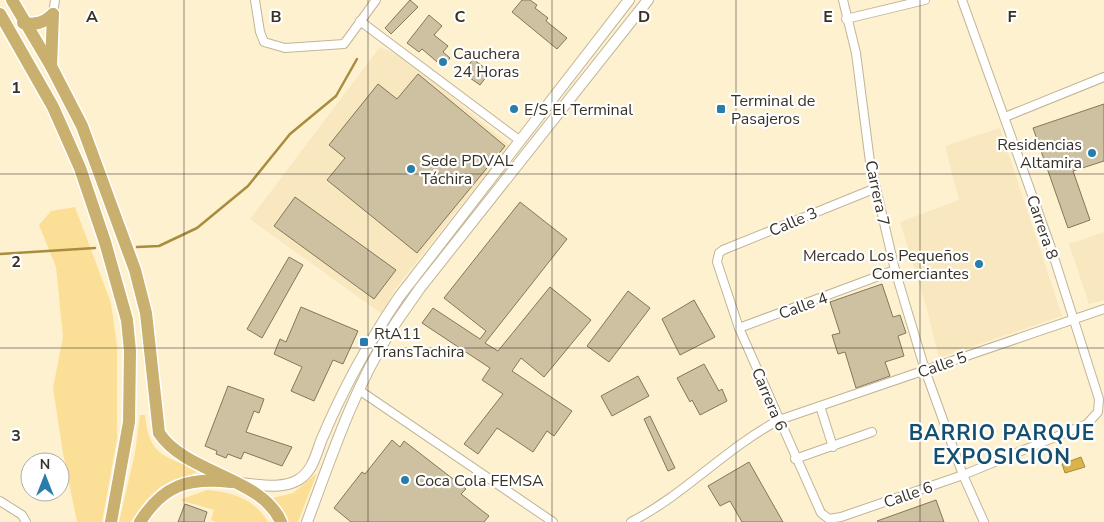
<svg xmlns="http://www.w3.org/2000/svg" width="1104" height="522" font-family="'Nunito Sans',sans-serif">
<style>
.built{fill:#f8e7bf}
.green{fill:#fcdf96}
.water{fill:#dab34a;stroke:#a98c3f}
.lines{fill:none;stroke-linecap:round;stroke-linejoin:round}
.stream{stroke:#a98c3f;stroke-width:2.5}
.building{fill:#cec1a1;stroke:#837759}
.minor-casing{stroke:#c2b596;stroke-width:10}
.tertiary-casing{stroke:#c2b596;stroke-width:12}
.trunk-casing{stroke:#fff;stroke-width:15}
.minor{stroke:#fff;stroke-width:8}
.tertiary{stroke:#fff;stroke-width:10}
.trunk{stroke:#cab06f;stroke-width:12}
.grid{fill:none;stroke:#383226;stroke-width:1;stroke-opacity:0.55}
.poi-dot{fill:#287dac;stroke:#fff;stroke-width:2}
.labels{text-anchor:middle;stroke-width:4.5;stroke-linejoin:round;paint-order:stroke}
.poi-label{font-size:16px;fill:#383226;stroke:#fff;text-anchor:start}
.street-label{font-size:16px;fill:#383226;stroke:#fff}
.district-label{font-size:21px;font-weight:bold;letter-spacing:1px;fill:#144f6f;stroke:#fff}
.grid-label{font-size:16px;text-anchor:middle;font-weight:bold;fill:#383226;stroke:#fff;stroke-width:4.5;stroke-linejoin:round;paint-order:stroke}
</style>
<rect width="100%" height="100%" fill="#fef1d0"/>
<!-- built -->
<g class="built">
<polygon points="380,47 407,59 509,145 395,289 382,314 250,219"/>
<polygon points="1000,128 1062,316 939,358 926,306 900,222 959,200 945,146"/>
<polygon points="1104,232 1104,300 1089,304 1069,244"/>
</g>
<!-- green -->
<g class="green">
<polygon points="75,207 111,303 117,346 117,439 102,522 77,522 63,453 53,388 63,337 56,267 39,225 51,211"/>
<path d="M140,415H145C149,457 165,456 200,471L160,487L130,522H119L135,453Z"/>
<polygon points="317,473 298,522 287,522 273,498 293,493"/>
<path d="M207,490C233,492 254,499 268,522H217L211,520L214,510L180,500Z"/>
</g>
<!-- water -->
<polygon class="water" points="1081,457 1085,467 1065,473 1062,464"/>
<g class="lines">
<!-- stream -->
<g class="stream">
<polyline points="137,247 159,246 197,228 248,186 290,134 336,96 357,59"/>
<polyline points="0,254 95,248"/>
</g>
</g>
<!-- building -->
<g class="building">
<polygon points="410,0 418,7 391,34 385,28"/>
<polygon points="522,0 530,0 537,5 535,8 548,18 546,21 567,38 557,49 512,12"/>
<polygon points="429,15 442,26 434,35 448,46 443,52 450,58 443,67 422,49 419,52 407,43"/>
<polygon points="473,59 490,72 480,85 463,73"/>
<polygon points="418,74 505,146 417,253 327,180 345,158 329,145 378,84 397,99"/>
<polygon points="1104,104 1104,161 1073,171 1090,220 1068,228 1033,128"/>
<polygon points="295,197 396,270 374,299 274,226"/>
<polygon points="520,202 567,239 485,343 498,351 550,287 591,320 544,377 521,358 512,371 572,411 554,436 547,431 533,452 497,428 478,454 464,444 503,394 482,380 490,368 422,323 433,308 480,339 486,331 444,298"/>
<polygon points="289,257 303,265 262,338 247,329"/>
<polygon points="882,284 893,317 900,315 906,333 898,336 904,356 885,362 890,376 856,388 845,352 838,354 832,335 840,333 830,302"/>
<polygon points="628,291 650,308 609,362 587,346"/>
<polygon points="694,300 715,337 680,355 662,319"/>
<polygon points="301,307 358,331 343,364 333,360 314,401 291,391 302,367 274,354 280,339 286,342"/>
<polygon points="704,364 719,391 722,389 727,401 700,415 692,400 690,402 677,378"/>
<polygon points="638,376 649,396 612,416 601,396"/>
<polygon points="228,386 264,399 259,413 254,411 246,432 292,447 282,466 244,452 241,459 228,454 226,458 216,454 217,451 205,446"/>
<polygon points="650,416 675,468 668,471 644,419"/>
<polygon points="392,440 400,447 404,441 466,489 461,494 489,516 484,522 351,522 334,508 362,472 365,474"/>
<polygon points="749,462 783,522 742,522 730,501 720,506 708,486"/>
<polygon points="936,500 944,522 878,522 877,521"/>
<polygon points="185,504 207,512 204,522 178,522"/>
</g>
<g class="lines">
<!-- minor casing -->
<g class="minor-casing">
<g id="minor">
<polyline points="255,0 260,32 264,42 285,48 344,44 376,0"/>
<polyline points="843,0 856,53 870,162 895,270 925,370 963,475 984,522"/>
<polyline points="53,14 55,0"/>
<polyline points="846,19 925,0"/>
<polyline points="360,21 519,140"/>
<polyline points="1005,117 1104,77"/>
<polyline points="876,188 723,250 719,253 717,262 739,328 821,513 829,519 841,517 963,475 1087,424 1098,412 1099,399 1050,245 962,0"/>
<polyline points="739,328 895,270"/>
<polyline points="359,390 553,522"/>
<polyline points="820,406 833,447"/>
<polyline points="795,459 872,432"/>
<polyline points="0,501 22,515 26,522"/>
<path d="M631,522C684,495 726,448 779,420L1104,309"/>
</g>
</g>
<!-- tertiary casing -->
<g class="tertiary-casing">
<g id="tertiary">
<path d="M238,483C257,484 281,490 298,480C312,472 316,455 321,441C342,391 368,343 399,297L629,0"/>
<path d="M307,522C331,458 353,390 390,332C399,317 410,303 420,288L648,0"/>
</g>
</g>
<!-- trunk casing -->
<g class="trunk-casing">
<g id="trunk">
<path d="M12,0L51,66L82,126L135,270L146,313L159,433C186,474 262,477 281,522"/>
<polyline points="0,14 53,107 80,168 105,242 127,320 130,351 129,422 111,522"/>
<path d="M23,23C36,25 44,23 53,14"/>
<polyline points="51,66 53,14"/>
<path d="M140,522C163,485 189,477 231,482"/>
</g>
</g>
<!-- minor -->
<use href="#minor" class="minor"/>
<!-- tertiary -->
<use href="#tertiary" class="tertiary"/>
<!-- trunk -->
<use href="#trunk" class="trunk"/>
</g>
<!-- grid -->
<path class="grid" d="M184,0V522M368,0V522M552,0V522M736,0V522M920,0V522M0,174H1104M0,348H1104"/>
<!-- markers -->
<g class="poi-dot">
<circle cx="443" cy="62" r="5"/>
<circle cx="514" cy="109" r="5"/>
<rect x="716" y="104" width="10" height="10" rx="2.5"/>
<circle cx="1092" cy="153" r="5"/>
<circle cx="411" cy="169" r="5"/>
<circle cx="979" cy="264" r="5"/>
<rect x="359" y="337" width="10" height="10" rx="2.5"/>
<circle cx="405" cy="480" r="5"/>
</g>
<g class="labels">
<!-- poi labels -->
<g class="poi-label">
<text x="453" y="59">Cauchera<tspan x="453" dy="18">24 Horas</tspan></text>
<text x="731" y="106">Terminal de<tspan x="731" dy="18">Pasajeros</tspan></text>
<text x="524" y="115">E/S El Terminal</text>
<text x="1082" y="150" text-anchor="end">Residencias<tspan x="1082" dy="18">Altamira</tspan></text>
<text x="421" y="166">Sede PDVAL<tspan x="421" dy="18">Táchira</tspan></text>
<text x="969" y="261" text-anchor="end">Mercado Los Pequeños<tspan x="969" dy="18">Comerciantes</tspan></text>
<text x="374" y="339">RtA11<tspan x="374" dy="18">TransTachira</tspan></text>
<text x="415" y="486">Coca Cola FEMSA</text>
</g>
<!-- street labels -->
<g class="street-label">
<text transform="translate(878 193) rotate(78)" y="6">Carrera 7</text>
<text transform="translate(793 221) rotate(-23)" y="6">Calle 3</text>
<text transform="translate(1043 227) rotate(71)" y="6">Carrera 8</text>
<text transform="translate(803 305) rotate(-20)" y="6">Calle 4</text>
<text transform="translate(942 364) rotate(-19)" y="6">Calle 5</text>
<text transform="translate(770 399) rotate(67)" y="6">Carrera 6</text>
<text transform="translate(908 494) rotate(-19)" y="6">Calle 6</text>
</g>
<!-- district labels -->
<g class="district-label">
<text x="1002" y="440">BARRIO PARQUE<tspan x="1002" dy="24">EXPOSICION</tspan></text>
</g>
</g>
<g class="grid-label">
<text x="92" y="22">A</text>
<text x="276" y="22">B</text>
<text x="460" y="22">C</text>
<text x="644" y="22">D</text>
<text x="828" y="22">E</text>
<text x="1012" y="22">F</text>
<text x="16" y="93">1</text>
<text x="16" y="267">2</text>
<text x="16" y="441">3</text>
</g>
<!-- north arrow -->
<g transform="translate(45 477)"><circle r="24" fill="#ffffff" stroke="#afada8"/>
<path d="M0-4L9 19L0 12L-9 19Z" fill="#287dac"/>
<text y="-8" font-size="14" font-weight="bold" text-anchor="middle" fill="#383226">N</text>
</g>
</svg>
